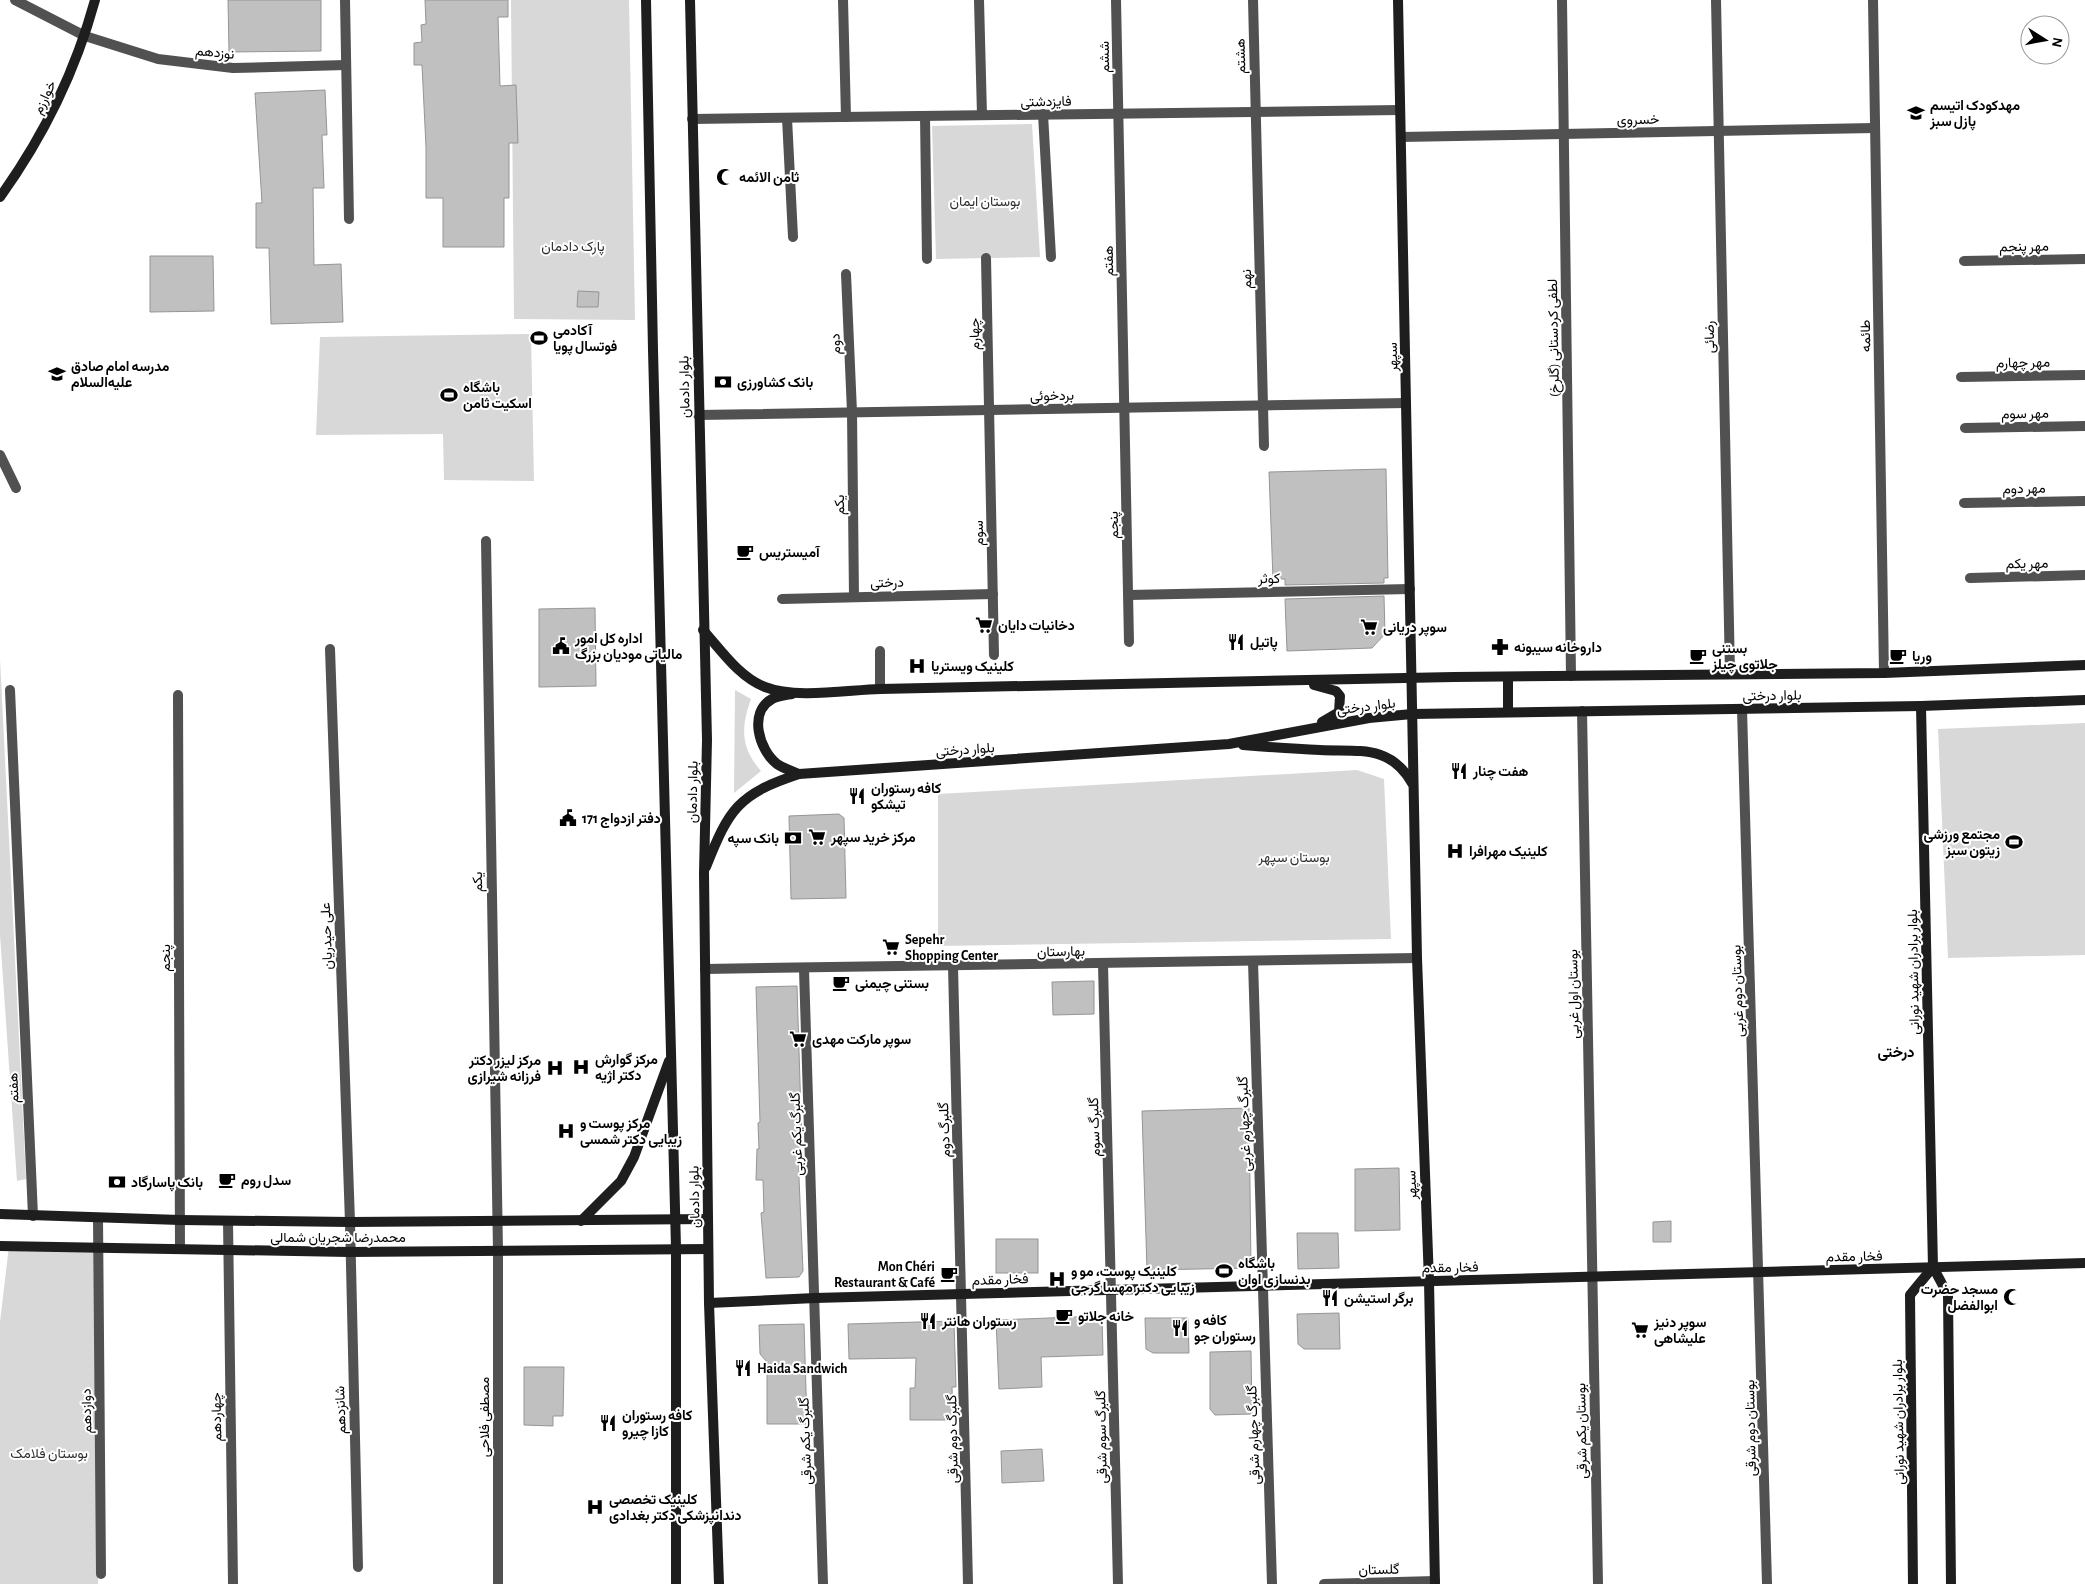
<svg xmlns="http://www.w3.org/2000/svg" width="2085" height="1584" font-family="'Alegreya Sans',Vazirmatn,sans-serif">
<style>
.green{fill:#d8d8d8}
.building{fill:#c0c0c0;stroke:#959595}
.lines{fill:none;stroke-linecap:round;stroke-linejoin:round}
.street{stroke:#515151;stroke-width:10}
.secondary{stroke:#1e1e1e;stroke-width:10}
.labels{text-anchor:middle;stroke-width:4;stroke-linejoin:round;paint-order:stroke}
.street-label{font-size:14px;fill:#000;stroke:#fff}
.poi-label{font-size:14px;font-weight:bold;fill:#000;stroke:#fff;text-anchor:start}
.park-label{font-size:14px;fill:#2f2f2f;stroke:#fff}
.neighbourhood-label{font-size:15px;font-weight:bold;fill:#000;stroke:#fff}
</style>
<rect width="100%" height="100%" fill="#fff"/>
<!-- green -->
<g class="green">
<polygon points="511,0 629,0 635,320 514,319"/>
<polygon points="1032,124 1040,257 936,259 932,126"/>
<polygon points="531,334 534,481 444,480 443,434 316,435 320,337"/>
<polygon points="0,659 26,1179 17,1181 0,935"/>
<path d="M735,690L751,699C741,727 740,747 761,771L734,793Z"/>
<polygon points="2085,723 2085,955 1948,958 1938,729"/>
<polygon points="1357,770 1384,779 1391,939 938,946 938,794"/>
<polygon points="9,1246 98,1248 98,1584 0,1584 0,1322"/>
</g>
<!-- building -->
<g class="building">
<polygon points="228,0 321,0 321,51 229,52"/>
<polygon points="425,0 508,0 508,17 498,17 500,86 516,85 518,143 509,143 509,198 504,198 504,247 443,247 443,198 426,198 426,147 422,65 414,65 414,43 422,42 421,25 426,24"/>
<polygon points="325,90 327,135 322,135 324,188 313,188 314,265 341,264 343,322 271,324 269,248 256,248 256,203 262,203 255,93"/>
<polygon points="150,256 213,256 214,311 150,312"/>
<polygon points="578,291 599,292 598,307 577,307"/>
<polygon points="1386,469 1388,578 1384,578 1384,583 1285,585 1285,579 1273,579 1269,472"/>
<polygon points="1384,596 1385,634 1372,648 1287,651 1285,599"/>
<polygon points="595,608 596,686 539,687 539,609"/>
<polygon points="839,814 844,818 846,898 791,899 789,816"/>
<polygon points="1094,981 1094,1014 1053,1015 1052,982"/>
<polygon points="797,986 802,1147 799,1147 799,1178 803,1271 799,1277 766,1278 761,1213 764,1212 763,1180 756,1180 757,1149 759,1149 758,1123 760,1122 756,987"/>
<polygon points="1249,1108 1251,1268 1147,1270 1142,1111"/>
<polygon points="1399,1168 1400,1230 1355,1231 1355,1169"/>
<polygon points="1671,1221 1671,1242 1653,1242 1653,1222"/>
<polygon points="1297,1233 1338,1233 1339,1268 1298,1269"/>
<rect x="996" y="1239" width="42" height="34"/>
<polygon points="1339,1313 1340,1349 1304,1349 1298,1344 1297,1314"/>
<polygon points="1102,1316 1103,1355 1041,1357 1042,1387 999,1389 996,1320"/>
<polygon points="1145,1318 1188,1318 1189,1353 1153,1353 1146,1349"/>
<polygon points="954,1321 956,1387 952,1387 953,1420 910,1420 910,1388 915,1388 916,1358 849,1359 848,1324"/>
<polygon points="804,1324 807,1424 767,1424 767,1362 760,1354 759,1325"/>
<polygon points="1251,1351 1252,1414 1215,1415 1210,1409 1210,1352"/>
<polygon points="524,1367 564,1367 563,1416 553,1416 553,1426 524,1425"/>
<polygon points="1042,1449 1044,1481 1002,1483 1001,1451"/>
</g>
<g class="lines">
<!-- street -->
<g class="street">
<polyline points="15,0 85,36 158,59 233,68 346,65"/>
<polyline points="345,0 349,219"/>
<polyline points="843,0 846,117"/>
<polyline points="979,0 982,115"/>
<polyline points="1116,0 1129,642"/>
<polyline points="1253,0 1264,446"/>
<polyline points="1562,0 1571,676"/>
<polyline points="1716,0 1730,673"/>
<polyline points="1873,0 1884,673"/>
<polyline points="1043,114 1051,257"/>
<polyline points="925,116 927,259"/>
<polyline points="787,118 793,237"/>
<polyline points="692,119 1400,110"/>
<polyline points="1401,137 1875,128"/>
<polyline points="986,258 994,655"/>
<polyline points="1964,261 2085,259"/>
<polyline points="846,274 852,412 854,597"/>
<polyline points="1961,377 2085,375"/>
<polyline points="698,415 1406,403"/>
<polyline points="1965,428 2085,426"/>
<polyline points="0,455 16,488"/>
<polyline points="1964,503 2085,501"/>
<polyline points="486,541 498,1251 498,1584"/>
<polyline points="1970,578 2085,575"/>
<polyline points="1129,595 1410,589"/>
<polyline points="782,599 993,594"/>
<polyline points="330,649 350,1222 358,1567"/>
<polyline points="880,651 880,689"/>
<polyline points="10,690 33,1216"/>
<polyline points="178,695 180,1249"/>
<polyline points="1742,709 1767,1584"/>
<polyline points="1582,711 1598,1584"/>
<polyline points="1253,961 1272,1584"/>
<polyline points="1103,964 1118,1584"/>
<polyline points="953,966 968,1584"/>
<polyline points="705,969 1417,958"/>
<polyline points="804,969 823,1584"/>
<polyline points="98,1218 101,1574"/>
<polyline points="228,1221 233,1583"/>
<polyline points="1324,1584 1435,1581"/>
</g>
<!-- secondary -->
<g class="secondary">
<polyline points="646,0 653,350 676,1248 676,1584"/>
<polyline points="690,0 707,740 704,873 709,1303 719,1584"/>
<polyline points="1398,0 1417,958 1429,1281 1435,1584"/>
<path d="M0,197C44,136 75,73 95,0"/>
<path d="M703,630C721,650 739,677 765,687C795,699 847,690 880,689L1454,677L1884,673L2085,665"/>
<polyline points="1508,678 1508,711"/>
<polyline points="1314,685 1336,691 1340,696 1339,712 1322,722"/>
<path d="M792,694C786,695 778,696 772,699C748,712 759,750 777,764C783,768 792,771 799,774"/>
<polyline points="1921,706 1933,1267 1948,1295 1951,1584"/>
<path d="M1243,745C1268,747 1294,749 1320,750C1358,752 1390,744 1412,783"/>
<path d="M706,867C729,809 738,794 799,774L1229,744L1369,718L1412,714L1921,706L2085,700"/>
<polyline points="0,1214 180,1220 350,1222 708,1219"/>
<polyline points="581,1221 621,1181 634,1157 669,1061"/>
<polyline points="0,1246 349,1252 708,1249"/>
<polyline points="709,1303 815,1298 2085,1263"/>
<polyline points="1913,1584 1910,1295 1933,1267"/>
</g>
</g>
<!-- icons -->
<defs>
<g id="school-bare" transform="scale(1.35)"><path d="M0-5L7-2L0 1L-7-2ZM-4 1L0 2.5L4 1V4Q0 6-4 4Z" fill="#000" stroke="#fff" stroke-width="2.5" paint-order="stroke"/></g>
<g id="mosque-bare" transform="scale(1.35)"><path d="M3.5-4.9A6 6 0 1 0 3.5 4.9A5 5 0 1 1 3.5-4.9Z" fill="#000" stroke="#fff" stroke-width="2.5" paint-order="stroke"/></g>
<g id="stadium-bare" transform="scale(1.35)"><path d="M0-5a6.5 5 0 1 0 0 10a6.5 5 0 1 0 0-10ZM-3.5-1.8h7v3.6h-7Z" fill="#000" stroke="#fff" stroke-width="2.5" paint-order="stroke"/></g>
<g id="bank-bare" transform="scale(1.35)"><path d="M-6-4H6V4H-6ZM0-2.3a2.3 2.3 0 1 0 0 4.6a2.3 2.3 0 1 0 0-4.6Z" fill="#000" stroke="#fff" stroke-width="2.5" paint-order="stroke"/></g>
<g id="cafe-bare" transform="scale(1.35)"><path d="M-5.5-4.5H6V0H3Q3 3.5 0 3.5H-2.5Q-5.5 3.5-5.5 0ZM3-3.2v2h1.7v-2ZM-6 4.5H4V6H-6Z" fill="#000" stroke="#fff" stroke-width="2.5" paint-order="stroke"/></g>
<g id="supermarket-bare" transform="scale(1.35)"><path d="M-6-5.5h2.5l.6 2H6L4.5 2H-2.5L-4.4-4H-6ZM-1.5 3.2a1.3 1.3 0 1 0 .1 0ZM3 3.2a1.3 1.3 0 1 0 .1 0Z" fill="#000" stroke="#fff" stroke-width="2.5" paint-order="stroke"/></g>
<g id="restaurant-bare" transform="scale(1.35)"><path d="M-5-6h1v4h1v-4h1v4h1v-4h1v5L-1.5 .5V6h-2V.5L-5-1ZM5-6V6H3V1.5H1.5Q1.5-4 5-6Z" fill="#000" stroke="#fff" stroke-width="2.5" paint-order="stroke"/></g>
<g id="civic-bare" transform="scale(1.35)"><path d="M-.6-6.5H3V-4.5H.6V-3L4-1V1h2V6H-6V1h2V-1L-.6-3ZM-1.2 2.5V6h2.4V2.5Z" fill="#000" stroke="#fff" stroke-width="2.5" paint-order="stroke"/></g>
<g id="pharmacy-bare" transform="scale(1.35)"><path d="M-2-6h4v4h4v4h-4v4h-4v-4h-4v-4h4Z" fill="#000" stroke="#fff" stroke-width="2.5" paint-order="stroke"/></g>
<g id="hospital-bare" transform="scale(1.35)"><path d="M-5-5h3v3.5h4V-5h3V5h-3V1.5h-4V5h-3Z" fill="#000" stroke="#fff" stroke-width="2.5" paint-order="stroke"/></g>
</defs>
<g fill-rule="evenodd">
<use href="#school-bare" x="1916" y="113"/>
<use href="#mosque-bare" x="725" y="177"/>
<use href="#stadium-bare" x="539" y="338"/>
<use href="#school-bare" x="57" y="374"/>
<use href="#bank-bare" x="723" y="382"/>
<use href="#stadium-bare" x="449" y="395"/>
<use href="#cafe-bare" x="745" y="552"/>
<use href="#supermarket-bare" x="984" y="625"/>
<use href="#supermarket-bare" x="1369" y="627"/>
<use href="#restaurant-bare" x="1236" y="642"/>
<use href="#civic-bare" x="561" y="646"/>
<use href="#pharmacy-bare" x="1500" y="647"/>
<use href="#cafe-bare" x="1698" y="656"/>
<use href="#cafe-bare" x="1898" y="656"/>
<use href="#hospital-bare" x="917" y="666"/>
<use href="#restaurant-bare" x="1459" y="771"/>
<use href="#restaurant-bare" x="857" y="796"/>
<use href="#civic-bare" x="568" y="818"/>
<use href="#supermarket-bare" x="817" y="837"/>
<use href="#bank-bare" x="793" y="838"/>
<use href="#stadium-bare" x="2014" y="842"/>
<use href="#hospital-bare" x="1455" y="851"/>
<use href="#supermarket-bare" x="891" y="947"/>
<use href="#cafe-bare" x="841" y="983"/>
<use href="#supermarket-bare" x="798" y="1039"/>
<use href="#hospital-bare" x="581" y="1067"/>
<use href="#hospital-bare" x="555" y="1068"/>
<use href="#hospital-bare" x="566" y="1131"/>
<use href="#cafe-bare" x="227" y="1180"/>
<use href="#bank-bare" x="117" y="1182"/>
<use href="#stadium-bare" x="1224" y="1271"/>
<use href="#cafe-bare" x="949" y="1274"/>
<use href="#hospital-bare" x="1057" y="1279"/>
<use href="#mosque-bare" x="2012" y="1297"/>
<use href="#restaurant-bare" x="1330" y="1298"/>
<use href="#cafe-bare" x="1064" y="1316"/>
<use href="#restaurant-bare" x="928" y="1321"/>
<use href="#restaurant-bare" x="1180" y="1328"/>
<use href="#supermarket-bare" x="1640" y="1330"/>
<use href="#restaurant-bare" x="743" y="1368"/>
<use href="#restaurant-bare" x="608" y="1423"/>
<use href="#hospital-bare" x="595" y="1507"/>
</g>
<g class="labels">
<!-- street labels -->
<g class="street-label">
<text transform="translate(215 52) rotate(6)" y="5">نوزدهم</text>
<text transform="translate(1240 56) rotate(-91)" y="5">هشتم</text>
<text transform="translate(1104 57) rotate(-91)" y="5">ششم</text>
<text transform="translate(44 97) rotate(-64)" y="5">خوارزم</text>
<text transform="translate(1046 101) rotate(-1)" y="5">فایزدشتی</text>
<text transform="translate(1638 119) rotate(-1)" y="5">خسروی</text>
<text transform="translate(2024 246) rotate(-1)" y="5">مهر پنجم</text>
<text transform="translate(1108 261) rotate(-91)" y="5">هفتم</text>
<text transform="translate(1246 279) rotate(-91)" y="5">نهم</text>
<text transform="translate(974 334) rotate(-91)" y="5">چهارم</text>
<text transform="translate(1865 336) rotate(-91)" y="5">طائمه</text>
<text transform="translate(1709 337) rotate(-91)" y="5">رضائی</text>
<text transform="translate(1553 338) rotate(-91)" y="5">لطفی کردستانی (گلرخ)</text>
<text transform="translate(835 344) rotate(-92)" y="5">دوم</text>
<text transform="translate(1392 357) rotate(-91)" y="5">سپهر</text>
<text transform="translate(2023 362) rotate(-1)" y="5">مهر چهارم</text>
<text transform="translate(684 387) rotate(-91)" y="5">بلوار دادمان</text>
<text transform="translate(1052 395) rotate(-1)" y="5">بردخوئی</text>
<text transform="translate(2025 413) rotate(-1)" y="5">مهر سوم</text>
<text transform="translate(2024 488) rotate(-1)" y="5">مهر دوم</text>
<text transform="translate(839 505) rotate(-91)" y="5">یکم</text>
<text transform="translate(1113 525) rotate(-91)" y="5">پنجم</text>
<text transform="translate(978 533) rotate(-91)" y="5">سوم</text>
<text transform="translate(2027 563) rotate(-1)" y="5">مهر یکم</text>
<text transform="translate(1269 578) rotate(-1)" y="5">کوثر</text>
<text transform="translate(887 582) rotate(-1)" y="5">درختی</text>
<text transform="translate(1772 695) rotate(-1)" y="5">بلوار درختی</text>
<text transform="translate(1366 706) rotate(-7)" y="5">بلوار درختی</text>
<text transform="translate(965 749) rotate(-4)" y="5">بلوار درختی</text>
<text transform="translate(692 792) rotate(-89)" y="5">بلوار دادمان</text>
<text transform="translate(477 882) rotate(-91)" y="5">یکم</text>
<text transform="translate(326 936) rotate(-92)" y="5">علی حیدریان</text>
<text transform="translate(1061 951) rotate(-1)" y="5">بهارستان</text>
<text transform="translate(165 958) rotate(-90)" y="5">پنجم</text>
<text transform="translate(1913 972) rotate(-91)" y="5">بلوار برادران شهید نورانی</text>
<text transform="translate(1737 991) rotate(-92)" y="5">بوستان دوم غربی</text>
<text transform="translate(1573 994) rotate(-91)" y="5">بوستان اول غربی</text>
<text transform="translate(13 1088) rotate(-92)" y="5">هفتم</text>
<text transform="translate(1244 1124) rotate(-92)" y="5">گلبرگ چهارم غربی</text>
<text transform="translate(1094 1127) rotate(-92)" y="5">گلبرگ سوم</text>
<text transform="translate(944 1130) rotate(-92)" y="5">گلبرگ دوم</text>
<text transform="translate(796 1134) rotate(-92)" y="5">گلبرگ یکم غربی</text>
<text transform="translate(1411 1185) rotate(-92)" y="5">سپهر</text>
<text transform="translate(694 1197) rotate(-91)" y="5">بلوار دادمان</text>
<text x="338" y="1242">محمدرضا شجریان شمالی</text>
<text transform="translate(1854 1256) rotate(-1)" y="5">فخار مقدم</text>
<text transform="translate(1450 1267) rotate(-1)" y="5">فخار مقدم</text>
<text transform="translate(1000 1279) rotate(-2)" y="5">فخار مقدم</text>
<text transform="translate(340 1410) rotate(-92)" y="5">شانزدهم</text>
<text transform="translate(86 1411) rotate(-91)" y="5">دوازدهم</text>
<text transform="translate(216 1417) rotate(-91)" y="5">چهاردهم</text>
<text transform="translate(484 1417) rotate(-90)" y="5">مصطفی فلاحی</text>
<text transform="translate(1898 1422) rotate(-91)" y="5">بلوار برادران شهید نورانی</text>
<text transform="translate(1750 1428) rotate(-91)" y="5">بوستان دوم شرقی</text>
<text transform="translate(1581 1431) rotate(-91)" y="5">بوستان یکم شرقی</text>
<text transform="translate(1253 1435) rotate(-92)" y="5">گلبرگ چهارم شرقی</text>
<text transform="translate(1101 1437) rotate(-91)" y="5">گلبرگ سوم شرقی</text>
<text transform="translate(952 1439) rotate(-91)" y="5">گلبرگ دوم شرقی</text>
<text transform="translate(805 1441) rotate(-92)" y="5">گلبرگ یکم شرقی</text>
<text transform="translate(1379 1569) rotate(-1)" y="5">گلستان</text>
</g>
<!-- poi labels -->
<g class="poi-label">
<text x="1930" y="110">مهدکودک اتیسم<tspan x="1930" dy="16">پازل سبز</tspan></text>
<text x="739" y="182">ثامن الائمه</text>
<text x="553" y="335">آکادمی<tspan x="553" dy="16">فوتسال پویا</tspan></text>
<text x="71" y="371">مدرسه امام صادق<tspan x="71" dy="16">علیه‌السلام</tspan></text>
<text x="737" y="387">بانک کشاورزی</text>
<text x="463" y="392">باشگاه<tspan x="463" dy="16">اسکیت ثامن</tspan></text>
<text x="759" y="557">آمیستریس</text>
<text x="998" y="630">دخانیات دایان</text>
<text x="1383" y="632">سوپر دریانی</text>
<text x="575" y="643">اداره کل امور<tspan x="575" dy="16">مالیاتی مودیان بزرگ</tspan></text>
<text x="1250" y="647">پاتیل</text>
<text x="1514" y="652">داروخانه سیبونه</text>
<text x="1712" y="653">بستنی<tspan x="1712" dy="16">جلاتوی چیلز</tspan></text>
<text x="1912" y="661">وریا</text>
<text x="931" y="671">کلینیک ویستریا</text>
<text x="1473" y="776">هفت چنار</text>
<text x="871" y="793">کافه رستوران<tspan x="871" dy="16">تیشکو</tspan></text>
<text x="582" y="823">دفتر ازدواج 171</text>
<text x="2000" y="839" text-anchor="end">مجتمع ورزشی<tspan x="2000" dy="16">زیتون سبز</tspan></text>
<text x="831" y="842">مرکز خرید سپهر</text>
<text x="779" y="843" text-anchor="end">بانک سپه</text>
<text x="1469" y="856">کلینیک مهرافرا</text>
<text x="905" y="944">Sepehr<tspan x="905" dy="16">Shopping Center</tspan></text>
<text x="855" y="988">بستنی چیمنی</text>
<text x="812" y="1044">سوپر مارکت مهدی</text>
<text x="595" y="1064">مرکز گوارش<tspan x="595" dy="16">دکتر اژیه</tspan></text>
<text x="541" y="1065" text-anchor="end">مرکز لیزر دکتر<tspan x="541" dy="16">فرزانه شیرازی</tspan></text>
<text x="580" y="1128">مرکز پوست و<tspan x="580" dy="16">زیبایی دکتر شمسی</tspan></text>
<text x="241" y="1185">سدل روم</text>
<text x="131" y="1187">بانک پاسارگاد</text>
<text x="1238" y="1268">باشگاه<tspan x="1238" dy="16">بدنسازی اوان</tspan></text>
<text x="935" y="1271" text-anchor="end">Mon Chéri<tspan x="935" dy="16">Restaurant &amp; Café</tspan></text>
<text x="1071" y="1276">کلینیک پوست، مو و<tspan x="1071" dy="16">زیبایی دکتر مهسا گرجی</tspan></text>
<text x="1998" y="1294" text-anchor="end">مسجد حضرت<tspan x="1998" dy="16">ابوالفضل</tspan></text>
<text x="1344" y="1303">برگر استیشن</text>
<text x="1078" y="1321">خانه جلاتو</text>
<text x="1194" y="1325">کافه و<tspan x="1194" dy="16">رستوران جو</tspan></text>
<text x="942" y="1326">رستوران هانتر</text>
<text x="1654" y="1327">سوپر دنيز<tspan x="1654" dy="16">عليشاهى</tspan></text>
<text x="757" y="1373">Haida Sandwich</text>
<text x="622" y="1420">کافه رستوران<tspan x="622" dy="16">کازا چیرو</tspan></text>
<text x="609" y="1504">کلینیک تخصصی<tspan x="609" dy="16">دندانپزشکی دکتر بغدادی</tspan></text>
</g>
<!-- park labels -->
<g class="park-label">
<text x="985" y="206">بوستان ایمان</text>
<text x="573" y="251">پارک دادمان</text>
<text x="1294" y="862">بوستان سپهر</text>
<text x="49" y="1458">بوستان فلامک</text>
</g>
<!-- neighbourhood labels -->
<g class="neighbourhood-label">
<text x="1896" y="1057">درختی</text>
</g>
</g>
<!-- north arrow -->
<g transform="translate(2045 40) rotate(101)"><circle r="24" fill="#ffffff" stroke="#999999"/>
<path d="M0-4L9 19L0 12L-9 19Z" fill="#000000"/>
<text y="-8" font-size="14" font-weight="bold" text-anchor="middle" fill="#000000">N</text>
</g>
</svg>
